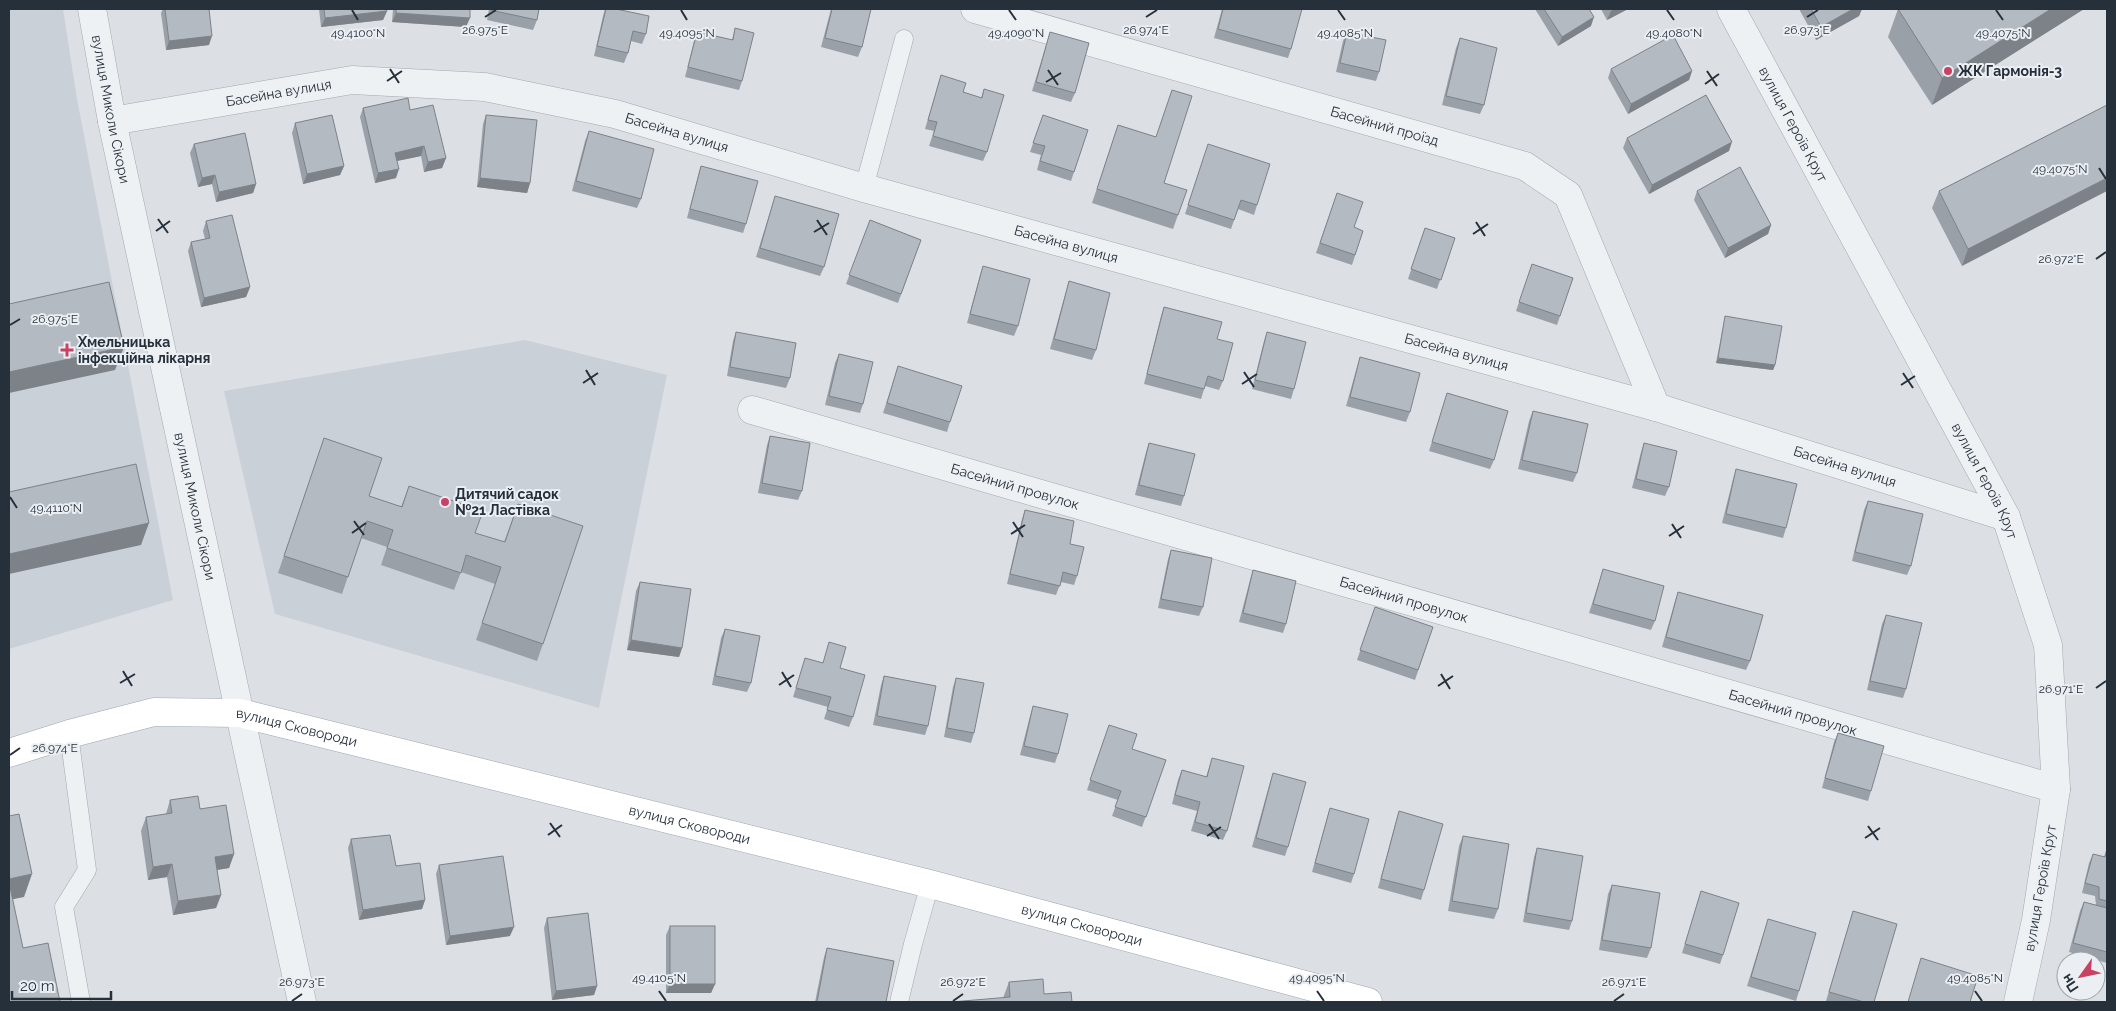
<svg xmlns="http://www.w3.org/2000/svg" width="2116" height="1011" font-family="Raleway,sans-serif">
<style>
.built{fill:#cad0d7}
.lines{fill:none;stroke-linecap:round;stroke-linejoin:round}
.lane-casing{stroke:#a2a8af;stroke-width:19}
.street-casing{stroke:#a2a8af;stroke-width:29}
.primary-casing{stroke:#9ba6b1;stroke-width:29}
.lane{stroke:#eef1f4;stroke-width:18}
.street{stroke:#eef1f4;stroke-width:28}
.primary{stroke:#fff;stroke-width:28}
.wall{fill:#9aa0a7}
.shaded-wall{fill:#7d8288}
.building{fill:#b3bac2;stroke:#7d8288}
.ticks{fill:none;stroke:#26303b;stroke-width:2}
.poi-dot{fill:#c84363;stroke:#ebeff3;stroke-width:2}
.labels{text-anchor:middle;stroke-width:4;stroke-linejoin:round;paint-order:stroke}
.poi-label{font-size:14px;font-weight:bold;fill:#26303b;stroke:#ebeff3;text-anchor:start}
.street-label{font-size:14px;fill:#26303b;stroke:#ebeff3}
.ticks-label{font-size:12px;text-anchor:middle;fill:#26303b;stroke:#ebeff3;stroke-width:4;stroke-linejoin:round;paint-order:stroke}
</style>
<rect width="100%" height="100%" fill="#dce0e5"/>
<!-- built -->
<g class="built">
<polygon points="9,9 63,9 77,99 173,600 9,649"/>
<polygon points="525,340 667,375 599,708 275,614 224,391"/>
</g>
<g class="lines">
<!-- lane casing -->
<g class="lane-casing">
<g id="lane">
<polyline points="864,188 904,39"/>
<polyline points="69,734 87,870 64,907 81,1002"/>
<polyline points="899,1002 913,944 930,884"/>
</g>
</g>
<!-- street casing -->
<g class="street-casing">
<g id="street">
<path id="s1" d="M92,9L112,121L302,1002"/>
<path id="s2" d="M975,9L1525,166L1568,195L1656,407"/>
<path id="s3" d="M1731,9L2006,517L2048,645L2056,789L2036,920L2018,1002"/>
<path id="s4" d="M112,121L352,80L485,87L615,114L864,188L1656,407L2006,517"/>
<path id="s5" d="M752,410L2056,789"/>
</g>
</g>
<!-- primary casing -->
<g class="primary-casing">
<g id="primary">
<path id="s6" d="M9,753L69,734L154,712L240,713L930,884L1368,1002"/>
</g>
</g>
<!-- lane -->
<use href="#lane" class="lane"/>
<!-- street -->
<use href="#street" class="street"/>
<!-- primary -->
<use href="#primary" class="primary"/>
</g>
<!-- wall -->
<g class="wall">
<polygon points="163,9 209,9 209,45 166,50 161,13"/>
<polygon points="319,9 386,9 387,11 383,20 321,27"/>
<polygon points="393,9 470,9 466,27 392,22"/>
<polygon points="489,9 539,9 537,20 533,30 487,20"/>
<polygon points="605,9 646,34 642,44 631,41 628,53 624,63 594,56 603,16"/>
<polygon points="831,9 871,9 862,47 858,57 821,47"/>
<polygon points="1222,9 1300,9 1291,49 1288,58 1214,38"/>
<polygon points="1535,9 1589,9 1591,26 1558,46"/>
<polygon points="1601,9 1628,9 1607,20"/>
<polygon points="1799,9 1862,9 1859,16 1816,40"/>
<polygon points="1898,9 2084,9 1932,105 1888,37"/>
<polygon points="735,28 742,81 739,90 685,77 694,41 697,32 732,40"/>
<polygon points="1050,32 1075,93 1071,102 1032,91"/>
<polygon points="1347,32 1379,72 1376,81 1336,72 1343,41"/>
<polygon points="1460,38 1484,105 1480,114 1442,105 1456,48"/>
<polygon points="1611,69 1692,71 1689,80 1628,114 1608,78"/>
<polygon points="941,75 963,92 981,98 984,89 987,152 983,161 929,146 934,131 925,129"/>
<polygon points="1172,90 1164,183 1178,215 1173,229 1092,203 1118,125 1156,137"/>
<polygon points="2107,105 1962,266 1932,208 1939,191"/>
<polygon points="363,108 410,110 446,158 442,168 424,172 421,156 397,161 396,178 375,183 360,117"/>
<polygon points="486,115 530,183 527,193 477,187 483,124"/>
<polygon points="1043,115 1074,172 1071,181 1037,170 1041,155 1030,152"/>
<polygon points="295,123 344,166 340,175 303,184 292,133"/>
<polygon points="589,131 641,199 637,208 572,191 585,141"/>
<polygon points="1627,138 1729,151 1649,194 1623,148"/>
<polygon points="194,144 256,184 253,193 216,202 212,184 198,187 190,153"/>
<polygon points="1205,153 1257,205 1254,215 1238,209 1231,229 1185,214"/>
<polygon points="701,166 746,224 743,233 687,218 698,176"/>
<polygon points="1697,191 1771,225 1768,234 1725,258 1694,200"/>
<polygon points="1337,193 1354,227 1363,231 1352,265 1316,253"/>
<polygon points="775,196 824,267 820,276 756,257"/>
<polygon points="870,220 921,240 898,303 846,284"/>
<polygon points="206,221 250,287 246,297 201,307 188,251 191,242 205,239 203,231"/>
<polygon points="1425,228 1455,238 1437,289 1408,279"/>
<polygon points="1532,264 1573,278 1557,325 1516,311"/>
<polygon points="983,266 1018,326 1014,336 967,323 980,275"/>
<polygon points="1069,281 1096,350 1092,360 1050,349 1066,291"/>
<polygon points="1164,307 1217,339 1223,381 1219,390 1205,386 1201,399 1144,384 1161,316"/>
<polygon points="1725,316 1775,365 1773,370 1716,363 1724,321"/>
<polygon points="736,332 790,378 786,388 727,376 733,341"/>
<polygon points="1267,332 1294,389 1291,399 1252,389 1264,341"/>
<polygon points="839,354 863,404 860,413 825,405 835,363"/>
<polygon points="1360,357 1410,412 1406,422 1346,406 1357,367"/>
<polygon points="898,366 950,422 947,432 883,413"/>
<polygon points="1447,393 1494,460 1490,469 1429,451"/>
<polygon points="1533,411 1577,473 1573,482 1518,469 1529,421"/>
<polygon points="770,436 802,491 798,500 758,493 767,445"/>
<polygon points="324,438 369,496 401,507 409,486 475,533 504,542 518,504 543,644 537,661 476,640 495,584 461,572 454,590 381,565 387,547 361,538 342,594 278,573"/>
<polygon points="1149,443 1184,496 1181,506 1135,495 1146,452"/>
<polygon points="1644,443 1669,487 1665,496 1632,488 1641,452"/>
<polygon points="1736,469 1786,528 1783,538 1722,523 1733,479"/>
<polygon points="1868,501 1911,566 1907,575 1852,561 1864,510"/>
<polygon points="1025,510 1070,544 1077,576 1074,585 1061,582 1056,595 1007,584 1022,519"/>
<polygon points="1171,550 1203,607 1199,616 1158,608 1168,559"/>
<polygon points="1603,569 1655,621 1651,630 1589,613"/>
<polygon points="1253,570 1286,624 1283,633 1239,622 1250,580"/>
<polygon points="640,582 682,648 679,657 627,650 636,591"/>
<polygon points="1678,592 1750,661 1746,670 1662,647 1675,601"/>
<polygon points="1375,607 1433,627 1415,680 1357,660"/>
<polygon points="1886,615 1906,689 1903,698 1867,690 1882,624"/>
<polygon points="725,629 751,683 747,692 712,685 721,638"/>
<polygon points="829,642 840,668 853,717 849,727 824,719 828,707 793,697 805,658 823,663"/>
<polygon points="884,676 928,726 925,735 873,725 881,685"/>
<polygon points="956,678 974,733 971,743 944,737 953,687"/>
<polygon points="1033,706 1058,754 1055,763 1020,755 1030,716"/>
<polygon points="1109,725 1132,749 1166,760 1142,827 1112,816 1118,800 1087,790"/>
<polygon points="1838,733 1871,791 1868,801 1822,788 1834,742"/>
<polygon points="1212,758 1227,831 1223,840 1191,831 1197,811 1172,804 1178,780 1182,770 1206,777"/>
<polygon points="1273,773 1288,847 1285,856 1252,847 1270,782"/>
<polygon points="170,800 200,809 234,854 229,868 217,870 221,895 216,908 173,915 167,877 148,880 141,831 146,817 166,814"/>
<polygon points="1330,808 1354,874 1351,883 1312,872 1327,818"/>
<polygon points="1399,811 1424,890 1421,900 1378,888 1396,821"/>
<polygon points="1463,836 1498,909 1494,919 1448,911 1459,846"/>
<polygon points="351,839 425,900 422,909 359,920 348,848"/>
<polygon points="1537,848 1572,921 1569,930 1523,922 1534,857"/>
<polygon points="2107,848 2107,963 2069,952 2080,911 2084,902 2096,905 2095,896 2082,893 2089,863 2093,854 2104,857"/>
<polygon points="439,865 510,936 446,945 436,874"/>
<polygon points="1612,885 1651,948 1647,958 1599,950 1608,894"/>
<polygon points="1701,891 1723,955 1720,964 1682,953"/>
<polygon points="1853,911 1874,1002 1829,1002 1826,1001"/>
<polygon points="547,918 597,986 594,995 552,1000 544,928"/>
<polygon points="1768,919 1799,991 1796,1001 1747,986"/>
<polygon points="670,926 715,984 711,993 666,993 666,935"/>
<polygon points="827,948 886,1002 815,1002 824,957"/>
<polygon points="1009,982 1044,994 1003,998"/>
</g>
<!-- shaded-wall -->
<g class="shaded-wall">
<polygon points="1614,9 1628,9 1607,20 1611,11"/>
<polygon points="1853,9 1862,9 1859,16 1816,40 1821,27"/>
<polygon points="2051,9 2084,9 1932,105 1942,78"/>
<polygon points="387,11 383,20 321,27 325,18"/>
<polygon points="396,13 470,18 466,27 392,22"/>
<polygon points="1594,17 1591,26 1558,46 1562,37"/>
<polygon points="212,36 209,45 166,50 169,41"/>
<polygon points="1692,71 1689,80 1628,114 1631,104"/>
<polygon points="1732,142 1729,151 1649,194 1652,185"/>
<polygon points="424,146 421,156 392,162 395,153"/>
<polygon points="446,158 442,168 424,172 428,162"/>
<polygon points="344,166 340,175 303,184 307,174"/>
<polygon points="399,169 396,178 375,183 378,173"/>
<polygon points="215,175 212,184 198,187 202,178"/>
<polygon points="480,178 530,183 527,193 477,187"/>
<polygon points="2107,178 2107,191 1962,266 1968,249"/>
<polygon points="256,184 253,193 216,202 219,192"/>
<polygon points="1771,225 1768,234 1725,258 1728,248"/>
<polygon points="250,287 246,297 201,307 204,298"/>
<polygon points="124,347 115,370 9,393 9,372"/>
<polygon points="1718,358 1775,365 1773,370 1716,363"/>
<polygon points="149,523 141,545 9,574 9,554"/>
<polygon points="631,640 682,648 679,657 627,650"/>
<polygon points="234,854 229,868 210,871 215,857"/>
<polygon points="172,864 167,877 148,880 153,867"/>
<polygon points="32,874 24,897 9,900 9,879"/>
<polygon points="221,895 216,908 173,915 178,901"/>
<polygon points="425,900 422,909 359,920 363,910"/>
<polygon points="514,927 510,936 446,945 450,936"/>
<polygon points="670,984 715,984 711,993 666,993"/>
<polygon points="597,986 594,995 552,1000 556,991"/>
</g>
<!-- building -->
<g class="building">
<polygon points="165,9 209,9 212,36 169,41"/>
<polygon points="324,9 386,9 387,11 325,18"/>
<polygon points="396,9 470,9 470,18 396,13"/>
<polygon points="491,9 539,9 537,20 490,10"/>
<polygon points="606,9 616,9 649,16 646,34 633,31 628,53 597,46"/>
<polygon points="832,9 871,9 862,47 825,38"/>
<polygon points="1223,9 1302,9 1291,49 1218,29"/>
<polygon points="1544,9 1589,9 1594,17 1562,37"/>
<polygon points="1811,9 1853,9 1821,27"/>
<polygon points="1898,9 2051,9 1942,78"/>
<polygon points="735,28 754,33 742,81 688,67 697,32 733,40"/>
<polygon points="1050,32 1089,43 1075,93 1036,82"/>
<polygon points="1347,32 1386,40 1379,72 1340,63"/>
<polygon points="1673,35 1692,71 1631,104 1611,69"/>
<polygon points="1460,38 1497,48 1484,105 1446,96"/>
<polygon points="941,75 966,83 963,92 982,98 984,89 1004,95 987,152 933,136 937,122 928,120"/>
<polygon points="1172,90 1192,96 1164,183 1187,190 1178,215 1097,189 1118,125 1156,137"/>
<polygon points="1706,95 1732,142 1652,185 1627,138"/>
<polygon points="408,98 410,110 433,105 446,158 428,162 424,146 395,153 399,169 378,173 363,108"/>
<polygon points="2107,105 2107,178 1968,249 1939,191"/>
<polygon points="332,115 344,166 307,174 295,123"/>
<polygon points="486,115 537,120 530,183 480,178"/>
<polygon points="1043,115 1088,130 1074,172 1040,161 1045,146 1033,143"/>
<polygon points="589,131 654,149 641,199 576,181"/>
<polygon points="245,133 256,184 219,192 215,175 202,178 194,144"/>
<polygon points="1208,144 1270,164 1257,205 1241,200 1234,220 1188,205"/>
<polygon points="701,166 758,181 746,224 690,209"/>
<polygon points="1740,167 1771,225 1728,248 1697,191"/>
<polygon points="1337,193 1363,202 1354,227 1363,231 1355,255 1320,243"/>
<polygon points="775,196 839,214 824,267 760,248"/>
<polygon points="232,215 250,287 204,298 191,242 210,238 206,221"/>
<polygon points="870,220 921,240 901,294 849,275"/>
<polygon points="1425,228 1455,238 1441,280 1411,269"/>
<polygon points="1532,264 1573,278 1560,316 1519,302"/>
<polygon points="983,266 1030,279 1018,326 970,314"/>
<polygon points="1069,281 1110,293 1096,350 1054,339"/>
<polygon points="109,282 124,347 9,372 9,304"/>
<polygon points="1164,307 1222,322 1217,339 1233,343 1223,381 1208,376 1204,389 1147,374"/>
<polygon points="1725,316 1782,326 1775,365 1718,358"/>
<polygon points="736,332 796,343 790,378 730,367"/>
<polygon points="1267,332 1306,342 1294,389 1255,380"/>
<polygon points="839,354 873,362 863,404 829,396"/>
<polygon points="1360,357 1420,373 1410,412 1350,397"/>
<polygon points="898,366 962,386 950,422 887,403"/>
<polygon points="1447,393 1508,411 1494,460 1432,442"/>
<polygon points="1533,411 1588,424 1577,473 1522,460"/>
<polygon points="770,436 810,443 802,491 762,483"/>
<polygon points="324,438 382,458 369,496 402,507 409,486 483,511 475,533 505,542 518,504 583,526 543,644 482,623 501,567 466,555 461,573 387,548 393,530 367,521 348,577 284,556"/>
<polygon points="1149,443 1195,454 1184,496 1139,485"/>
<polygon points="1644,443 1677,451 1669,487 1636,479"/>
<polygon points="136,464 149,523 9,554 9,492"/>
<polygon points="1736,469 1797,484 1786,528 1726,514"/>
<polygon points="1868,501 1923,514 1911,566 1855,552"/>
<polygon points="1025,510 1074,521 1070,544 1084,547 1077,576 1063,572 1060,586 1010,574"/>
<polygon points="1171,550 1212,558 1203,607 1161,599"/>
<polygon points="1603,569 1664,586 1655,621 1593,604"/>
<polygon points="1253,570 1296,581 1286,624 1243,613"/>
<polygon points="640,582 691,589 682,648 631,640"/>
<polygon points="1678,592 1763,615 1750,661 1666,637"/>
<polygon points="1375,607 1433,627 1418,670 1360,650"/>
<polygon points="1886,615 1922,623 1906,689 1870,681"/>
<polygon points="725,629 760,636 751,683 715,676"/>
<polygon points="829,642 846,647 840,668 865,675 853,717 827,710 831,697 796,688 805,658 823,663"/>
<polygon points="884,676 936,686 928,726 877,716"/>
<polygon points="956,678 984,683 974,733 947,728"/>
<polygon points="1033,706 1068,714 1058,754 1024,746"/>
<polygon points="1109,725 1137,734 1132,749 1166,760 1146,817 1115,807 1121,791 1090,780"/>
<polygon points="1838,733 1884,746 1871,791 1825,778"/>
<polygon points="1212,758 1244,766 1227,831 1195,822 1200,802 1175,795 1182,770 1207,777"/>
<polygon points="1273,773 1306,782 1288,847 1256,838"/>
<polygon points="198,796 200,809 226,805 234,854 215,857 221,895 178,901 172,864 153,867 146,817 172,813 170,800"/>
<polygon points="1330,808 1369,819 1354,874 1315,863"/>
<polygon points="1399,811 1443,824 1424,890 1381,879"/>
<polygon points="19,814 32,874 9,879 9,816"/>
<polygon points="390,835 396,866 420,863 425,900 363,910 351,839"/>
<polygon points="1463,836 1509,844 1498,909 1452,901"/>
<polygon points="1537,848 1583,856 1572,921 1526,913"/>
<polygon points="2107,849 2107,901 2099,899 2099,887 2085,883 2093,854 2105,857"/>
<polygon points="503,856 514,927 450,936 439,865"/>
<polygon points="9,882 23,948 48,943 60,1002 9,1002"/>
<polygon points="1612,885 1660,893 1651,948 1602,940"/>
<polygon points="1701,891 1739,903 1723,955 1685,944"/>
<polygon points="2084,902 2107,908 2107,952 2073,943"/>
<polygon points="1853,911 1897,924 1874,1002 1864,1002 1829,992"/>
<polygon points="588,913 597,986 556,991 547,918"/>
<polygon points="1768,919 1816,933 1799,991 1751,977"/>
<rect x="670" y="926" width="45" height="58"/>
<polygon points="827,948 894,961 886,1002 817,1002"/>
<polygon points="1921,958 1978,976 1970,1002 1908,1002"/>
<polygon points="1043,979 1044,994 1071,992 1072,1002 951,1002 1010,997 1009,982"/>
</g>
<!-- ticks -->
<path class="ticks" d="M352,10L358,20M681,10L687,20M1009,10L1016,20M1338,10L1345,20M1667,10L1674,20M1996,10L2003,20M485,17L496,10M1146,17L1157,10M1807,17L1818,10M390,69L399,83M1048,70L1058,85M1707,71L1717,86M387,81L402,71M1046,82L1061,73M1705,84L1719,74M2099,168L2106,179M158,219L168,233M817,220L827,235M1476,222L1485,236M156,231L170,221M814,232L829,223M1473,234L1488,224M2096,259L2106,252M10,325L20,319M586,370L595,385M1244,372L1254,387M1903,373L1913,388M583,383L598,373M1242,384L1257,374M1901,385L1915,376M10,497L17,508M354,521L364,535M1013,522L1023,537M1672,524L1681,538M352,533L366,523M1011,534L1025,525M1669,536L1684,526M123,671L132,686M782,672L791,687M1441,674L1450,689M120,683L135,674M779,685L794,675M1438,686L1453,676M2096,688L2106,681M10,755L20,748M550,823L560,837M1209,824L1219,839M1868,826L1878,840M548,835L562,825M1207,836L1221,827M1865,838L1880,828M659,991L666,1001M1317,991L1324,1001M1975,991L1982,1001M292,1001L302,994M953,1001L963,994M1614,1001L1624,994"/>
<!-- markers -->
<g class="poi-dot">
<circle cx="1948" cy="71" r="5"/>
<path d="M64.5 342.5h5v5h5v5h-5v5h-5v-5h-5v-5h5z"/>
<circle cx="445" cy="502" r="5"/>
</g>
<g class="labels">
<!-- poi labels -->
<g class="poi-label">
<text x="1958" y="76">ЖК Гармонія-3</text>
<text x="78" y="347">Хмельницька<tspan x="78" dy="16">інфекційна лікарня</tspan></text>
<text x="455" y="499">Дитячий садок<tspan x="455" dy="16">№21 Ластівка</tspan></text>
</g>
<!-- street labels -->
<g class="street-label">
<text dy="5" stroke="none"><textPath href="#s4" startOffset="169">Басейна вулиця</textPath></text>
<text dy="5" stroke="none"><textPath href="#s1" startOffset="102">вулиця Миколи Сікори</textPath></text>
<text dy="5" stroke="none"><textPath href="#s3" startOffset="131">вулиця Героїв Крут</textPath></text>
<text dy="5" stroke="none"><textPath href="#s2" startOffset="426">Басейний проїзд</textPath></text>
<text dy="5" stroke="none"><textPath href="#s4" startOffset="574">Басейна вулиця</textPath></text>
<text dy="5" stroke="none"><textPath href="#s4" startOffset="979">Басейна вулиця</textPath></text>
<text dy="5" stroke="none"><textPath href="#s4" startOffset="1384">Басейна вулиця</textPath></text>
<text dy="5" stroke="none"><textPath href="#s4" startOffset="1789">Басейна вулиця</textPath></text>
<text dy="5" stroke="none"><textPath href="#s3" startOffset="536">вулиця Героїв Крут</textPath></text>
<text dy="5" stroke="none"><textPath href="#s5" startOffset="274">Басейний провулок</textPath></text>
<text dy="5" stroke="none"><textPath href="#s1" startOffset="508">вулиця Миколи Сікори</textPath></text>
<text dy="5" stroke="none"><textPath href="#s5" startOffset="679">Басейний провулок</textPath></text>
<text dy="5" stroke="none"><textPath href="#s5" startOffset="1084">Басейний провулок</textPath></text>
<text dy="5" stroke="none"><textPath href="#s6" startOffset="295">вулиця Сковороди</textPath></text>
<text dy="5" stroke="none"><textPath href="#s6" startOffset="700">вулиця Сковороди</textPath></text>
<text transform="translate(2040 888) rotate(-80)" y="5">вулиця Героїв Крут</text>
<text dy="5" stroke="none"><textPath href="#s6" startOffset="1105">вулиця Сковороди</textPath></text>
</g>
</g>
<g class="ticks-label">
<text x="485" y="34">26.975°E</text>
<text x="1146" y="34">26.974°E</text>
<text x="1807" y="34">26.973°E</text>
<text x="1674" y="37">49.4080°N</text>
<text x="2003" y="37">49.4075°N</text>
<text x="358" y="37">49.4100°N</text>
<text x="687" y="37">49.4095°N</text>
<text x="1016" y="37">49.4090°N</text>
<text x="1345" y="37">49.4085°N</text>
<text x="2060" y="173">49.4075°N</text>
<text x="2061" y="263">26.972°E</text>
<text x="55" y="323">26.975°E</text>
<text x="56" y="512">49.4110°N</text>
<text x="2061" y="693">26.971°E</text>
<text x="55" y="752">26.974°E</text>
<text x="659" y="982">49.4105°N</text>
<text x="1317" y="982">49.4095°N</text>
<text x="1975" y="982">49.4085°N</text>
<text x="302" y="986">26.973°E</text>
<text x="963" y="986">26.972°E</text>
<text x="1624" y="986">26.971°E</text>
</g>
<!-- border -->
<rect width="2116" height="1011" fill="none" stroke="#26303b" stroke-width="20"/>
<!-- north arrow -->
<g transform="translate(2081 976) rotate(237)"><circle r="24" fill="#ebeff3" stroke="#9ca3a9"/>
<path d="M0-4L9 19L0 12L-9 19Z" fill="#c84363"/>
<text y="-8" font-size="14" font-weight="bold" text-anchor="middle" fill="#26303b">Пн</text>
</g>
<!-- scale -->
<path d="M12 991v8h99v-8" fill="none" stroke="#26303b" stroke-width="2.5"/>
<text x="20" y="991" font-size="15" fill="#26303b" stroke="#ebeff3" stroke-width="4" paint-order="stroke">20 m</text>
</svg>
